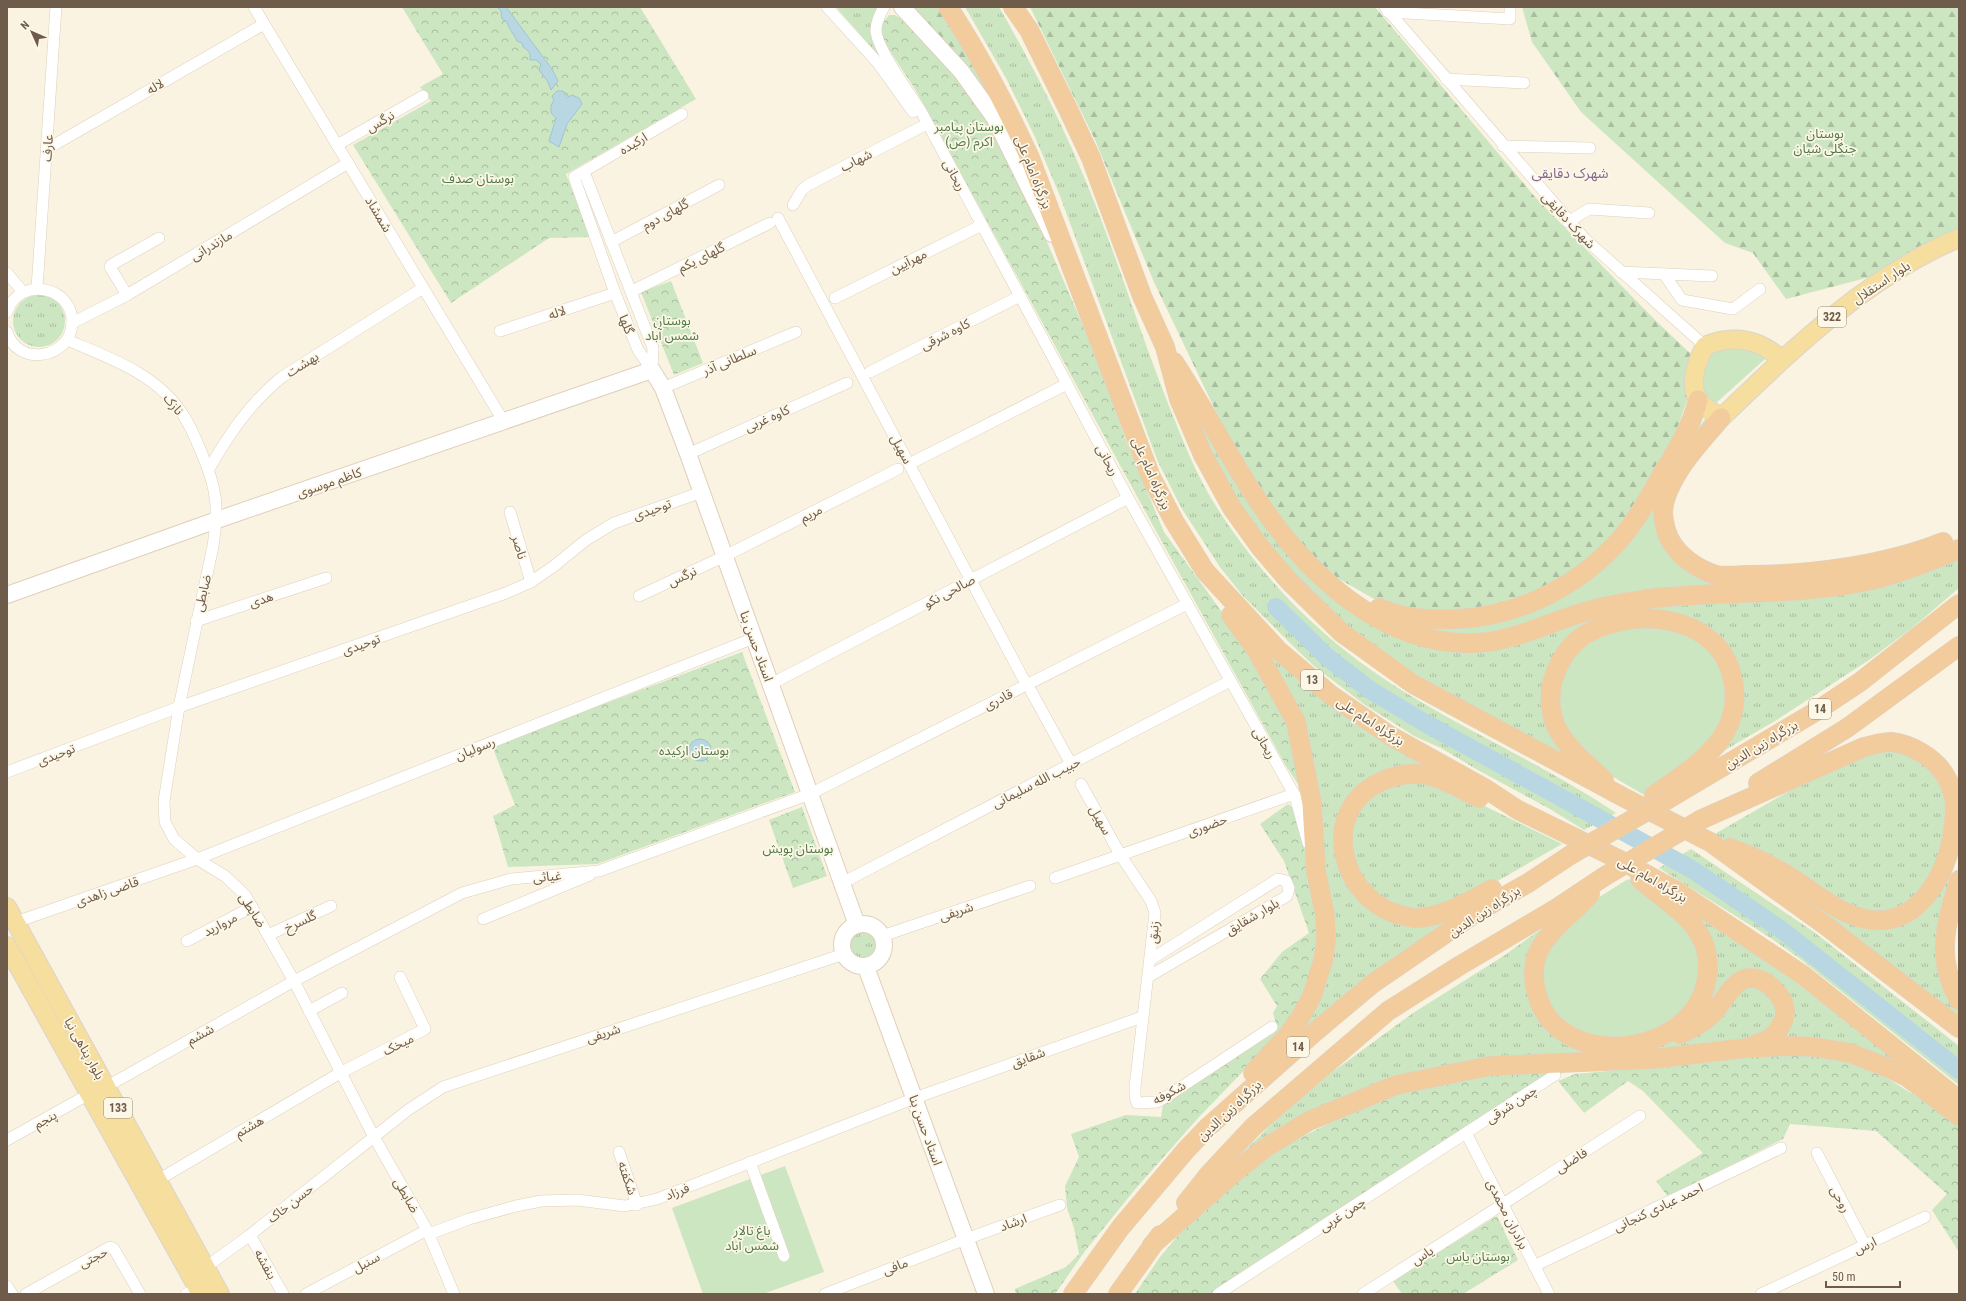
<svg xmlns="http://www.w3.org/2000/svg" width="1966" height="1301" font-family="'Roboto Condensed','Noto Sans Arabic',sans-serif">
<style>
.grass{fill:url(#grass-tufts)}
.forest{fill:url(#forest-firs)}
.park{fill:url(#park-crowns)}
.garden{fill:#cce6c1}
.water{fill:#b8d7e2;stroke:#9fc5d3}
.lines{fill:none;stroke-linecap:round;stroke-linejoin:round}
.river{stroke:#b8d7e2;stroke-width:18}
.minor-casing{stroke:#ddd0be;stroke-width:12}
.secondary-casing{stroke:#dfcfba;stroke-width:18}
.primary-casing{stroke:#dad4d0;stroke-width:20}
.trunk-casing{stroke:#dad4d0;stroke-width:20}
.minor{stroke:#fff;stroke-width:11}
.secondary{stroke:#fff;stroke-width:16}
.primary{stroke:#f5de9e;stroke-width:18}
.trunk{stroke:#f2cc9d;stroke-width:19}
.trunk-bridge-casing{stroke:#dad4d0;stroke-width:20;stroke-linecap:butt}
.trunk-bridge{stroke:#f2cc9d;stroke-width:19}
.labels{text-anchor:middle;stroke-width:3.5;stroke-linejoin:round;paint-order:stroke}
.shield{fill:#fdf7e7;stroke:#9a8a79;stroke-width:1}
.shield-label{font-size:12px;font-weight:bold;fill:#6f5b4a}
.street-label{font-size:13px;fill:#6f5b4a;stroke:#fdf7e7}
.park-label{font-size:13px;fill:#507a46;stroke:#fdf7e7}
.neighbourhood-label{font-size:14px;fill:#886692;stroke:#fdf7e7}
</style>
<defs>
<pattern id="grass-tufts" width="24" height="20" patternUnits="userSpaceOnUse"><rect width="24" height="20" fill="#cce6c1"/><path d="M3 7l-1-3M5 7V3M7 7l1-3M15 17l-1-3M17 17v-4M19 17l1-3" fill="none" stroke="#aabd9f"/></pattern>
<pattern id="forest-firs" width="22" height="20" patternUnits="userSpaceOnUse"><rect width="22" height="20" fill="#cce6c1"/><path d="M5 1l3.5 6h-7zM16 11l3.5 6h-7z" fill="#aabd9f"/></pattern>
<pattern id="park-crowns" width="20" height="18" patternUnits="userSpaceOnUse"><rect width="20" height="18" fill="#cce6c1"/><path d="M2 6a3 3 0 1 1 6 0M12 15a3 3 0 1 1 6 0" fill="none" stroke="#aabd9f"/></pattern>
</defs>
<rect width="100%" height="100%" fill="#faf3e1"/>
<!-- grass -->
<g class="grass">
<polygon points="836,7 878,7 887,65"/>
<path d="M965,7H999C1039,76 1074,147 1102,222C1126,285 1146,349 1171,411C1183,441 1195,471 1211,498C1241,548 1280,594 1323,632C1410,710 1520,748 1616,813L1584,830L1550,809L1476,769L1441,748L1416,737L1365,705L1314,666L1294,647L1243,596L1220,567L1182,509L1158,462L1060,196L1035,137L1006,78Z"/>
<circle cx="39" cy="321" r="26"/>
<polygon points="1175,368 1361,615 1584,616 1959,557 1959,588 1911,629 1869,660 1775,721 1713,757 1589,771 1433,687 1347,626 1284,567 1231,490 1199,424"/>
<polygon points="1264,645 1483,796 1430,772 1361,788 1343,857 1396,920 1485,897 1270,1062 1329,896"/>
<polygon points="1886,747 1932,765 1950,804 1939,866 1903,909 1862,912 1775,864 1713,835 1815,776"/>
<polygon points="1411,779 1458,793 1562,844 1466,899 1419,914 1366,890 1346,836 1365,797"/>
<polygon points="1691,849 1814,932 1959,1046 1959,1085 1799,958 1766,935 1659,868"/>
<polygon points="1954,864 1942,904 1936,938 1959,1009 1959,1021 1785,886 1877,926"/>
<polygon points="1656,890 1767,958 1959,1110 1834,1043 1419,1073 1227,1168 1281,1115 1331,1073 1413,1013 1502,957 1578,903"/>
<circle cx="864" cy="945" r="16"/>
</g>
<!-- forest -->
<g class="forest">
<polygon points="909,7 939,7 1001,116"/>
<polygon points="1030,7 1375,7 1535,197 1655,320 1692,355 1689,395 1664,466 1618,535 1549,591 1458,615 1381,603 1334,576 1288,532 1230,441 1154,282 1095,140"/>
<polygon points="1522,7 1959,7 1959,238 1885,273 1786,299 1753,253 1725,243 1581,112 1532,42"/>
</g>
<!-- park -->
<g class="park">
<polygon points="402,7 640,7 696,99 566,174 590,237 549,238 451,303 353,145 431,101 420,87 443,74"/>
<polygon points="889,15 895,15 905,21 969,88 1019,177 1102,370 1125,438 1164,532 1264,670 1284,707 1308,799 1286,766 1156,531 915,89 880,36 881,25"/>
<polygon points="671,281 703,363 674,375 641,292"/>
<polygon points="742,652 795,792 597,864 508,867 493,816 515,805 492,746"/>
<polygon points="1288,804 1292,807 1310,868 1320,921 1318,950 1305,995 1284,1029 1199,1117 1137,1187 1085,1251 1055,1294 1016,1294 1015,1289 1066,1267 1079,1254 1074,1228 1067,1208 1065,1186 1079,1157 1071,1134 1126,1115 1161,1117 1163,1104 1277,1027 1273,1013 1277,1006 1260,979 1282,952 1309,933 1284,861 1260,824"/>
<polygon points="802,807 827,876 793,888 769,820"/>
<polygon points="1789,1052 1840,1060 1876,1071 1925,1102 1959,1126 1959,1252 1932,1210 1947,1194 1876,1131 1790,1124 1783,1139 1668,1197 1656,1181 1703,1153 1643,1091 1628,1081 1584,1113 1558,1081 1575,1074 1709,1062"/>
<polygon points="1566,1071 1407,1166 1213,1294 1135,1294 1160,1257 1185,1227 1260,1159 1294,1141 1389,1093 1494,1073"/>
<polygon points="1497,1216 1518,1260 1463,1294 1402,1294 1393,1281"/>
</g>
<!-- garden -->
<g class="garden">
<polygon points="1743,344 1766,358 1715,404 1704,393 1701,377 1708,354 1718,347"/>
<polygon points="1706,418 1713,424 1683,458 1663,542 1758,587 1464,640 1403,620 1449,624 1578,580"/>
<polygon points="1655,624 1703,640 1729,682 1722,732 1646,796 1603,771 1573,744 1557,716 1562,667 1592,636"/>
<polygon points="1628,879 1674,913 1702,954 1692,1008 1637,1039 1581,1037 1545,1004 1540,989 1542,954 1593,901"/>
<polygon points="785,1166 824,1272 763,1294 703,1294 672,1208"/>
</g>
<!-- water -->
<g class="water">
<path d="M497,7H506L552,69L558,81L551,90L548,82L539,70L541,64L536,60H530C531,53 529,51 523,47L522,43L517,41C514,33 509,30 507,22L502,19L501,11Z"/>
<polygon points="557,91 563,91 567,98 572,95 579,98 582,104 567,124 559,147 549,141 556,118 551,113 551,105 554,101 552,96"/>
<circle cx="700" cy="750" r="11"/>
</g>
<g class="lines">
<!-- river -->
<polyline class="river" points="1276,607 1327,657 1370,690 1425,723 1693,870 1783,931 1959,1070"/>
<!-- minor casing -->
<g class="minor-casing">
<g id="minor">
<polyline points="254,7 504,422"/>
<polyline points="827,7 878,63 913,112"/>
<path d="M884,7C880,14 876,22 876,30C876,48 911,95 922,113L1128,498L1294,794L1302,803L1312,804"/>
<polyline points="1385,7 1585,239 1705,346"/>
<polyline points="1388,12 1510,19 1510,7"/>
<polyline points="1446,79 1524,83"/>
<polyline points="337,145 423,96"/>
<polyline points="1503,146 1590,148"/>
<polyline points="47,149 264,24"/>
<polyline points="584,172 653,348 652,370"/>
<polyline points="793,205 802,190 808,185 927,124"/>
<polyline points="778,218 1024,680"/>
<polyline points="1568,222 1589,209 1649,213"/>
<polyline points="611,242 719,185"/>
<polyline points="1621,272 1712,276"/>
<polyline points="7,273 23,292"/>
<polyline points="1664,274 1682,300 1733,309 1760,289"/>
<polyline points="37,288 56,7"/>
<polyline points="632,291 770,223"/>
<polyline points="127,295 110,267 111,265 159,238"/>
<polyline points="835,298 982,225"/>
<path d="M7,312C19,275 75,286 72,325C69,359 17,367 7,332"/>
<polyline points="72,323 127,295 348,163"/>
<polyline points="500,331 615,293"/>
<path d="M67,340C110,358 160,375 185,418C192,429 197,442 202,454C217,489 219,508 213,546L179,707L164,801L165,822L174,839L197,859L225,876L245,895L252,907L294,981L374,1137L427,1230L454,1294"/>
<polyline points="652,370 638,350 615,293 574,177 682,114"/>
<polyline points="870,372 1020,296"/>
<polyline points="663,388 796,332"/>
<polyline points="688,454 847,383"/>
<polyline points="915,461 1067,384"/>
<path d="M209,469C229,434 250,403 282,377L423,288"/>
<polyline points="510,512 531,582"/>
<polyline points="639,596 725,556 898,469"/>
<polyline points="196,621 326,578"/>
<polyline points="771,684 1128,498"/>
<polyline points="1031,691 1071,764"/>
<polyline points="7,772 179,707 506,593 531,582 554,566 586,540 614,523 702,492"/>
<polyline points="1081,784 1121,856 1151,901 1155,913 1135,1087 1135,1096 1137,1103 1157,1102 1169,1095 1272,1027"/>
<polyline points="1295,796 1308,843"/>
<polyline points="1055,878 1294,794"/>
<polyline points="842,883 1230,681"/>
<polyline points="483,919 590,875"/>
<polyline points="16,922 197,859 754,638"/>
<polyline points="268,935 331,906"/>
<polyline points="882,936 1030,886"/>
<polyline points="187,941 252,907"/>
<polyline points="1148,977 1287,896 1289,888 1286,881 1278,879 1150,960"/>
<polyline points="309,1011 342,993"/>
<polyline points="106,1087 294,981 462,893 511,879 599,871 810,794 1187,604"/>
<polyline points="1466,1133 1549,1294"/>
<polyline points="7,1140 82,1098"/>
<polyline points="619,1152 637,1205"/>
<polyline points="1817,1153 1865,1245"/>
<polyline points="750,1162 784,1256"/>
<polyline points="158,1180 340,1073 425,1029 400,977"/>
<polyline points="429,1234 469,1219 516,1206 541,1201 577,1200 625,1206 657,1199 915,1098 1142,1017"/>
<polyline points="250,1235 283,1294"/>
<polyline points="1534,1266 1781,1148"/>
<polyline points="206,1267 250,1235 408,1110 443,1087 844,954"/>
<polyline points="7,1286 12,1294"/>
<polyline points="26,1294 110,1247 114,1249 140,1294"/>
<polyline points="186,1294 198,1288"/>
<polyline points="306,1294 427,1230"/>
<polyline points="825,1294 966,1239 1060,1205"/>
<polyline points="1218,1294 1555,1075"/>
<polyline points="1363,1294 1640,1116"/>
<polyline points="1761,1294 1925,1217"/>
</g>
</g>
<!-- secondary casing -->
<g class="secondary-casing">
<g id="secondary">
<polyline points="902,7 961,71 994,117 1052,234"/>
<polyline points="7,595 217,520 652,370 663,388 688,454 857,925"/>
<circle cx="863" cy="945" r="21"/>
<polyline points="866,967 986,1294"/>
</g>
</g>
<!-- primary casing -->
<g class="primary-casing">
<g id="primary">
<path d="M1782,360C1760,339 1733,334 1705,346C1697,361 1688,384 1699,401C1704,408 1714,412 1721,418C1793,349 1866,277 1959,238"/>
<polyline points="7,907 220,1294"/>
<polyline points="7,946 201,1294"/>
</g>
</g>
<!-- trunk casing -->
<g class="trunk-casing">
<g id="trunk">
<path d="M948,7C980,55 1006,106 1030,158L1151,477L1174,521L1205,571L1278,650L1331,695L1389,735L1486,789L1518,810L1620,860L1677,891L1803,975L1959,1100"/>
<polyline points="1013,7 1029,30 1067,107 1091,158 1142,296 1165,347 1179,399 1203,455 1232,508 1260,547 1289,581 1342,633 1413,684 1623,797 1710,842 1829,928 1959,1028"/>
<path d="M1174,362C1204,408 1228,456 1259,502C1307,574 1383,647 1476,643C1516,641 1551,621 1588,611C1607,605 1628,602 1648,599C1720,590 1795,597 1867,581C1899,574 1929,562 1959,549"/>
<path d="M1721,418C1700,443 1675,468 1665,500C1661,512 1664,527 1669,538C1678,556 1697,569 1716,575C1726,577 1739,575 1749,575C1811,575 1885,565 1943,542"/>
<path d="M1379,608C1404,619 1429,620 1456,619C1514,617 1571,590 1612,548C1633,527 1647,501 1661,476C1676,451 1691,428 1698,400"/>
<polyline points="1231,615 1257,651 1296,722 1312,804 1316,871 1325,915 1326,941 1323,961 1312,996 1300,1018 1288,1035 1253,1073"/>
<path d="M1604,780C1586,763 1565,747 1555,724C1549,708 1549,689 1555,674C1561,658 1571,643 1586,634C1634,606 1717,614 1732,676C1747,736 1696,766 1654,795"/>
<polyline points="1758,783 1847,728 1959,646"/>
<path d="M1479,798C1462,790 1445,779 1426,775C1410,772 1395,775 1380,782C1316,813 1342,903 1404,916C1409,917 1415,919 1419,918C1446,916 1469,901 1492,889"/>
<polyline points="1670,798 1815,712 1860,682 1959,604"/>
<path d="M1700,820L1864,747C1873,745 1882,742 1891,742C1902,743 1912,747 1922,753C1939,763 1950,779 1954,798C1956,809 1954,820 1953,831C1947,872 1921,925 1872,920C1841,917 1812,890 1787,875C1769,864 1750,855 1730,848"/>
<path d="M1959,880C1946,924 1935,957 1959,1000"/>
<path d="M1590,894C1573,914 1547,930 1537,955C1533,967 1533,979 1536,991C1554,1071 1685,1060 1705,987C1710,968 1709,949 1698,932C1687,913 1657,895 1640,879"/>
<path d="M1680,1034C1690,1030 1700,1025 1709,1017C1722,1007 1731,980 1749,978C1766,977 1783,995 1785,1010C1786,1019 1778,1032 1772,1037C1767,1041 1758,1043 1752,1046"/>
<polyline points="1186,1203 1210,1173 1253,1127 1388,1011 1459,966 1557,908 1605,876"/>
<polyline points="1152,1245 1235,1172 1265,1148 1309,1121 1396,1085 1490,1066 1653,1059 1746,1048 1792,1046 1815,1047 1850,1053 1891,1069 1907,1077 1959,1116"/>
<polyline points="1073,1294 1121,1227 1186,1150 1208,1127 1316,1031 1372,984 1477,912 1528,883 1572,854"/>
<polyline points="1118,1294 1160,1235"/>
</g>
</g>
<!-- minor -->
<use href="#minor" class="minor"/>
<!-- secondary -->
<use href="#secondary" class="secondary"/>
<!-- primary -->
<use href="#primary" class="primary"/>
<!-- trunk -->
<use href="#trunk" class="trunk"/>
<!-- trunk-bridge casing -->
<g class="trunk-bridge-casing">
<g id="trunk-bridge">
<polyline points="1572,854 1670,798"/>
<polyline points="1605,876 1700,820"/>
</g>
</g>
<!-- trunk-bridge -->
<use href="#trunk-bridge" class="trunk-bridge"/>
</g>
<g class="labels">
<!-- shield labels -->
<g class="shield">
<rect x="1818" y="307" width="28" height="20" rx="3"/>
<rect x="1301" y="670" width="22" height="20" rx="3"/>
<rect x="1809" y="699" width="22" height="20" rx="3"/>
<rect x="1287" y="1037" width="22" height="20" rx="3"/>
<rect x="104" y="1098" width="28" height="20" rx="3"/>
</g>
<g class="shield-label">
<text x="1832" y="321">322</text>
<text x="1312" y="684">13</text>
<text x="1820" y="713">14</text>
<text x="1298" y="1051">14</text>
<text x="118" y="1112">133</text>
</g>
<!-- street labels -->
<g class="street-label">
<text transform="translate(155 86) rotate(-30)" y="5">لاله</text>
<text transform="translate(380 121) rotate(-30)" y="5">نرگس</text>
<text transform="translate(633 143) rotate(-31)" y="5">ارکیده</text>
<text transform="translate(47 148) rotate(-86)" y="5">عارف</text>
<text transform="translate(856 160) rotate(-27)" y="5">شهاب</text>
<text transform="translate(1034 172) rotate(68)" y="5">بزرگراه امام علی</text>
<text transform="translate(955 175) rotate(62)" y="5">ریحانی</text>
<text transform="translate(379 214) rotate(59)" y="5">شمشاد</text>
<text transform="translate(665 214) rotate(-28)" y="5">گلهای دوم</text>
<text transform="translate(1569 220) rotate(47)" y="5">شهرک دقایقی</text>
<text transform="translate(211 245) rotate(-31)" y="5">مازندرانی</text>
<text transform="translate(701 257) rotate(-27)" y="5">گلهای یکم</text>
<text transform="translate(908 261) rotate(-26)" y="5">مهرآیین</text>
<text transform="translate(1881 282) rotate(-34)" y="5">بلوار استقلال</text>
<text transform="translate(557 312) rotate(-18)" y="5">لاله</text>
<text transform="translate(627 324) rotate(68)" y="5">گلها</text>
<text transform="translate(945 334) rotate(-27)" y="5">کاوه شرقی</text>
<text transform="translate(729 360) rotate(-23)" y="5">سلطانی آذر</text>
<text transform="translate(302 364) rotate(-32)" y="5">بهشت</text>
<text transform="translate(174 404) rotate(50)" y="5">نازک</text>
<text transform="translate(767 418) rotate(-24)" y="5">کاوه غربی</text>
<text transform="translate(902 449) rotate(62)" y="5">سهیل</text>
<text transform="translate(1108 460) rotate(62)" y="5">ریحانی</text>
<text transform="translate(1152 473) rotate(66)" y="5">بزرگراه امام علی</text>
<text transform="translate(329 482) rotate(-19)" y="5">کاظم موسوی</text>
<text transform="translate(652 509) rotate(-19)" y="5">توحیدی</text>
<text transform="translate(811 513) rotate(-27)" y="5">مریم</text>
<text transform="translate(520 547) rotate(74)" y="5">ناصر</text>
<text transform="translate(682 576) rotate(-25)" y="5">نرگس</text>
<text transform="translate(949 591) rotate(-28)" y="5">صالحی نکو</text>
<text transform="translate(202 593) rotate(-77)" y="5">ضابطی</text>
<text transform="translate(261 599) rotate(-18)" y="5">هدی</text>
<text transform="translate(361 644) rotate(-19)" y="5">توحیدی</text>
<text transform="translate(757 646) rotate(70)" y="5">استاد حسن بنا</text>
<text transform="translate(998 699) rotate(-27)" y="5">قادری</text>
<text transform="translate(1371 721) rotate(33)" y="5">بزرگراه امام علی</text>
<text transform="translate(1265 743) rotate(61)" y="5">ریحانی</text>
<text transform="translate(1761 744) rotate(-31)" y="5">بزرگراه زین الدین</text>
<text transform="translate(475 748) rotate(-22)" y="5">رسولیان</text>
<text transform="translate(56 754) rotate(-21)" y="5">توحیدی</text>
<text transform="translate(1036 782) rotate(-27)" y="5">حبیب الله سلیمانی</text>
<text transform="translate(1101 820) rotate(61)" y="5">سهیل</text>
<text transform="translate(1207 825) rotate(-20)" y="5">حضوری</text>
<text transform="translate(547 876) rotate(-5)" y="5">غیاثی</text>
<text transform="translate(1653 879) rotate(30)" y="5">بزرگراه امام علی</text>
<text transform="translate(107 891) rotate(-19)" y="5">قاضی زاهدی</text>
<text transform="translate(253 910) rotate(57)" y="5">ضابطی</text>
<text transform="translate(956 911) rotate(-18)" y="5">شریفی</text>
<text transform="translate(1484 911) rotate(-33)" y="5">بزرگراه زین الدین</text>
<text transform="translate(1252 916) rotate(-30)" y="5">بلوار شقایق</text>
<text transform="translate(300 921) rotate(-25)" y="5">گلسرخ</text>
<text transform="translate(220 924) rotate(-27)" y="5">مروارید</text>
<text transform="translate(1153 932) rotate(-84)" y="5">زنبق</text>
<text transform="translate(603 1033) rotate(-18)" y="5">شریفی</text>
<text transform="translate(200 1034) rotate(-29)" y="5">ششم</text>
<text transform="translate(398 1044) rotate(-27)" y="5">میخک</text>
<text transform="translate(85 1048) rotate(61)" y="5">بلوار پناهی نیا</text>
<text transform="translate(1028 1057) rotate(-20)" y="5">شقایق</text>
<text transform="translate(1169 1092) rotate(-28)" y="5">شکوفه</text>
<text transform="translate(1511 1104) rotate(-33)" y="5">چمن شرقی</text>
<text transform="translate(1229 1110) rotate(-43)" y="5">بزرگراه زین الدین</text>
<text transform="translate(45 1119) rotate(-29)" y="5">پنجم</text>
<text transform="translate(249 1126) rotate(-30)" y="5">هشتم</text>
<text transform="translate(926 1130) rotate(70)" y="5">استاد حسن بنا</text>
<text transform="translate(1571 1160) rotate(-32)" y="5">فاضلی</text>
<text transform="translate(628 1178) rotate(71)" y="5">شکفته</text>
<text transform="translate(677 1191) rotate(-22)" y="5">فرزاد</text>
<text transform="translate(407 1195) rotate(60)" y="5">ضابطی</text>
<text transform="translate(1841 1199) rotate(62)" y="5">روحی</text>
<text transform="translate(290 1203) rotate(-38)" y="5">حسن خاک</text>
<text transform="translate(1658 1207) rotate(-25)" y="5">احمد عبادی کنجانی</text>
<text transform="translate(1342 1214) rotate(-33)" y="5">چمن غربی</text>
<text transform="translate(1508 1214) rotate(63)" y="5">برادران محمدی</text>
<text transform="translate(1013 1222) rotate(-20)" y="5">ارشاد</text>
<text transform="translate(1865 1245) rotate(-25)" y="5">ارس</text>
<text transform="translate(1422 1255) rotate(-33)" y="5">یاس</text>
<text transform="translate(93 1257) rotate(-27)" y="5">حجتی</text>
<text transform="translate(366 1262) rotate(-28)" y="5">سنبل</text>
<text transform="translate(266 1264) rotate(61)" y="5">بنفشه</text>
<text transform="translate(895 1266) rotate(-21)" y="5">مافی</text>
</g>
<!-- park labels -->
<g class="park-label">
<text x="969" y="131">بوستان پیامبر<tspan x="969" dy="15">اکرم (ص)</tspan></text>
<text x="1825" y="138">بوستان<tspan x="1825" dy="15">جنگلی شیان</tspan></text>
<text x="478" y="183">بوستان صدف</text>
<text x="672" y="325">بوستان<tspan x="672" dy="15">شمس آباد</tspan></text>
<text x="694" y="755">بوستان ارکیده</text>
<text x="798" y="853">بوستان پویش</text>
<text x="752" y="1235">باغ تالار<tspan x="752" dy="15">شمس آباد</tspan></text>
<text x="1478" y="1261">بوستان یاس</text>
</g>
<!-- neighbourhood labels -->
<g class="neighbourhood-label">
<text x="1570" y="178">شهرک دقایقی</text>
</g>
</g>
<!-- border -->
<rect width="1966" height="1301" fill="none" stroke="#6f5b4a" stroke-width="16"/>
<!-- north arrow -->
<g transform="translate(32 32) rotate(315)" stroke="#fdf7e7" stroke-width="3" paint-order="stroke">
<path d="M0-3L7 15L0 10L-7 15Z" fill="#6f5b4a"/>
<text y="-6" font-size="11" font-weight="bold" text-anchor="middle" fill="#6f5b4a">N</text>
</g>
<!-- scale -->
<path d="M1826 1281v6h74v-6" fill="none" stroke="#6f5b4a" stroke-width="2"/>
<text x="1832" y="1281" font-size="12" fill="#6f5b4a" stroke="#fdf7e7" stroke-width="3" paint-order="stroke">50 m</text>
</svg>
